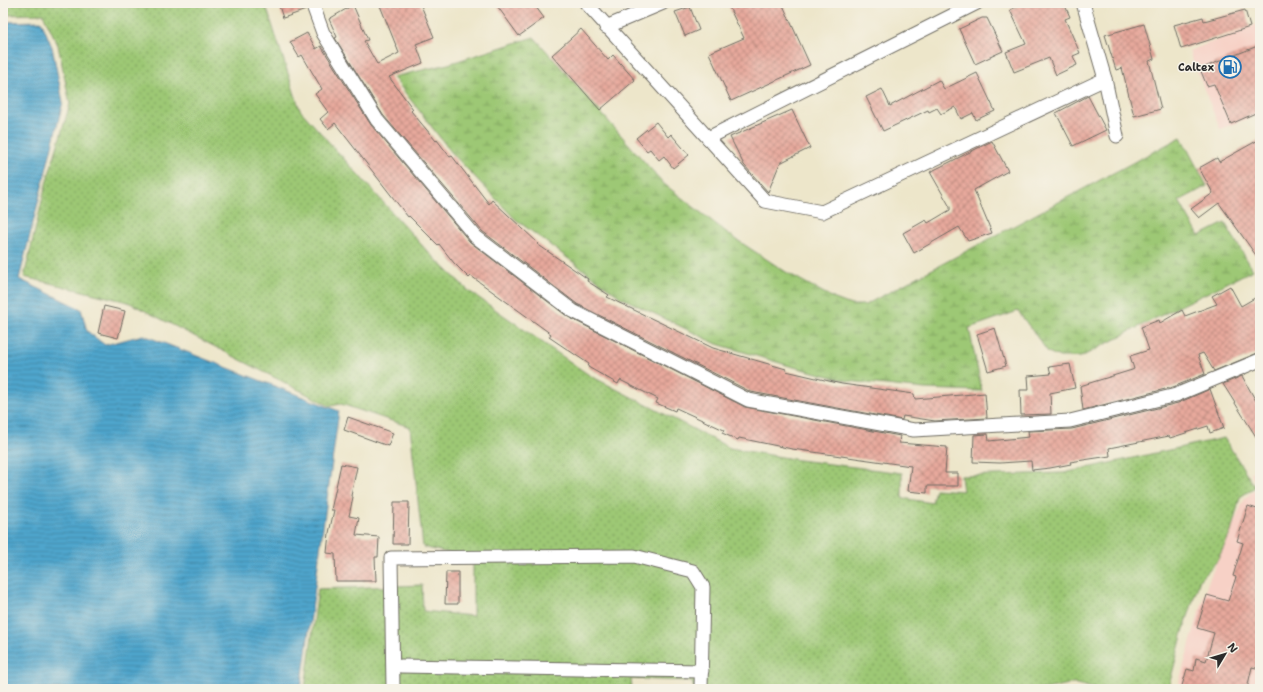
<svg xmlns="http://www.w3.org/2000/svg" width="1263" height="692" font-family="'Shantell Sans',sans-serif">
<style>
.built{fill:#f7d1c6}
.grass{fill:url(#grass-dots);stroke:#647a50}
.wetland{fill:url(#wetland-marsh);stroke:#647a50}
.water{fill:url(#water-rules);stroke:#3e687c}
.building{fill:url(#building-cross-hatch)}
.lines{fill:none;stroke-linecap:round;stroke-linejoin:round}
.minor-casing{stroke:#6f6c63;stroke-width:15}
.minor{stroke:#fff;stroke-width:13}
.labels{text-anchor:middle;stroke-width:3;stroke-linejoin:round;paint-order:stroke}
.poi-label{font-size:11px;font-weight:bold;fill:#2b2b2b;stroke:#f7f3e8;text-anchor:end}
</style>
<defs>
<pattern id="grass-dots" width="8" height="8" patternUnits="userSpaceOnUse"><rect width="8" height="8" fill="#9dc875"/><path d="M2 2h.1M6 6h.1" fill="none" stroke="#80a360" stroke-width="1.8" stroke-linecap="round"/></pattern>
<pattern id="wetland-marsh" width="20" height="14" patternUnits="userSpaceOnUse"><rect width="20" height="14" fill="#9dc875"/><path d="M1 5h8M5 5V1M11 12h8M15 12V8" fill="none" stroke="#80a360"/></pattern>
<pattern id="water-rules" width="6" height="5" patternUnits="userSpaceOnUse"><rect width="6" height="5" fill="#50a5cc"/><path d="M0 2.5h6" fill="none" stroke="#4387a6"/></pattern>
<pattern id="building-cross-hatch" width="8" height="8" patternUnits="userSpaceOnUse"><rect width="8" height="8" fill="#e7a99c"/><path d="M0 0l8 8M0 8l8-8" fill="none" stroke="#bb8a7f"/></pattern>
</defs>
<rect width="100%" height="100%" fill="#f7f3e8"/>
<filter id="ink" filterUnits="userSpaceOnUse"><feTurbulence type="fractalNoise" baseFrequency=".025" numOctaves="2"/><feDisplacementMap in="SourceGraphic" scale="8" xChannelSelector="R" yChannelSelector="G"/><feConvolveMatrix kernelMatrix="1 2 1 2 8 2 1 2 1" color-interpolation-filters="sRGB"/></filter>
<filter id="wash" filterUnits="userSpaceOnUse"><feTurbulence type="fractalNoise" baseFrequency=".012" numOctaves="4" result="noise"/><feDisplacementMap in="SourceGraphic" scale="16" xChannelSelector="R" yChannelSelector="G"/><feGaussianBlur stdDeviation="0.9" result="paint"/><feColorMatrix in="noise" values="0 0 0 0 0 0 0 0 0 0 0 0 0 0 0 0 0 1.4 0 .05"/><feComposite in="paint" operator="in"/></filter>
<g filter="url(#wash)">
<rect width="100%" height="100%" fill="#ede6ca"/>
<!-- built -->
<g class="built">
<polygon points="1260,23 1260,114 1220,129 1189,51"/>
<polygon points="1260,466 1260,689 1177,689 1208,582 1245,498 1258,487 1250,473"/>
</g>
<!-- grass -->
<polygon class="grass" points="3,3 265,3 300,110 428,252 469,291 589,375 730,448 799,460 902,473 902,498 932,503 935,489 963,491 961,476 1064,473 1224,438 1255,487 1240,497 1231,532 1217,561 1200,579 1183,632 1168,689 1096,689 1073,683 1046,689 694,689 692,681 631,679 632,689 305,689 318,589 422,585 423,611 473,616 473,559 423,547 410,427 341,404 330,406 128,302 24,277 46,184 70,104 58,45 43,14 3,15"/>
<!-- wetland -->
<polygon class="wetland" points="534,37 664,184 734,238 786,272 835,299 851,305 865,305 1181,137 1207,186 1179,201 1199,236 1225,223 1253,270 1140,326 1081,357 1060,357 1048,352 1018,311 969,328 982,391 925,389 848,381 790,366 717,344 620,297 515,219 452,153 393,77 448,64"/>
<!-- water -->
<polygon class="water" points="41,21 52,47 63,102 19,279 81,309 87,331 105,345 143,335 339,411 301,689 3,689 3,22"/>
<g id="blocks">
<!-- building -->
<g class="building">
<polygon points="278,3 304,3 306,10 283,18"/>
<polygon points="379,3 420,3 434,37 416,44 423,63 389,77 413,109 411,111 436,141 437,140 450,157 452,156 489,204 492,200 538,243 537,244 588,279 587,281 609,295 607,297 713,348 786,369 786,371 842,384 914,394 915,399 985,393 987,418 935,421 903,416 902,420 751,392 577,304 482,231 383,115 335,38 337,37 329,19 353,5 368,40 364,41 377,64 399,53"/>
<polygon points="495,3 533,3 544,18 519,36"/>
<polygon points="727,3 782,3 810,65 731,101 709,53 744,38"/>
<polygon points="1024,3 1064,3 1070,17 1065,19 1080,53 1073,56 1077,65 1056,75 1049,58 1014,72 1006,52 1026,44 1010,10"/>
<polygon points="690,7 699,30 685,36 675,12"/>
<polygon points="1245,10 1250,27 1181,49 1174,25 1203,17 1204,21"/>
<polygon points="982,18 987,18 1003,51 975,64 959,29"/>
<polygon points="1144,24 1154,59 1149,61 1161,109 1134,116 1122,68 1116,70 1105,35"/>
<polygon points="581,29 608,60 613,55 635,80 600,110 552,55"/>
<polygon points="307,33 316,49 321,46 371,125 470,242 568,317 745,407 900,436 899,443 947,447 945,473 958,473 958,486 927,486 927,493 908,491 911,466 792,449 739,438 738,440 722,433 724,430 676,408 675,411 656,403 658,399 620,380 618,384 588,367 589,364 549,337 551,334 471,276 469,278 454,263 439,244 438,245 409,216 408,217 335,123 328,129 320,119 328,112 315,94 322,89 302,55 299,57 290,42"/>
<polygon points="1260,45 1260,111 1231,124 1214,84 1207,86 1200,69"/>
<polygon points="977,73 995,111 976,120 973,113 961,119 955,107 941,114 937,108 929,112 928,110 883,131 866,97 882,89 890,106 939,80 944,89"/>
<polygon points="1088,96 1106,130 1073,146 1056,113"/>
<polygon points="792,110 810,148 780,163 768,192 744,165 730,137"/>
<polygon points="656,122 668,137 671,134 689,155 673,168 664,156 659,160 650,149 647,151 636,138"/>
<polygon points="1260,139 1260,261 1219,203 1199,218 1191,209 1213,193 1199,168 1217,158 1219,162"/>
<polygon points="992,141 1008,171 974,190 992,233 968,241 959,227 914,253 903,233 926,220 928,223 950,210 950,207 930,172"/>
<polygon points="1230,286 1241,306 1260,295 1260,352 1214,371 1203,353 1198,355 1205,374 1173,387 1083,410 1080,386 1132,370 1134,369 1130,356 1149,350 1141,327 1159,320 1160,323 1182,310 1185,316 1217,304 1212,296"/>
<polygon points="104,306 125,311 118,338 98,333"/>
<polygon points="995,328 1006,366 988,371 977,334"/>
<polygon points="1070,364 1075,388 1050,393 1051,414 1021,415 1020,390 1029,390 1028,376 1051,374 1049,367"/>
<polygon points="1242,376 1256,401 1260,399 1260,443 1223,384"/>
<polygon points="1210,389 1224,428 1210,433 1208,426 1170,438 1169,436 1109,448 1110,456 1070,462 1071,464 1050,468 1032,470 1031,461 1000,463 973,462 974,435 988,434 989,441 1029,437 1028,431 1072,429 1178,403"/>
<polygon points="348,417 393,433 388,446 344,430"/>
<polygon points="341,464 357,467 351,496 353,497 349,516 359,518 356,535 379,537 378,557 375,557 376,581 336,581 335,554 327,553 329,533 334,510 331,510"/>
<polygon points="394,502 409,502 408,544 393,544"/>
<polygon points="1248,506 1260,510 1260,669 1252,667 1247,689 1181,689 1187,669 1194,671 1196,658 1206,661 1214,633 1197,628 1207,595 1228,601 1236,577 1233,576 1243,543 1237,541"/>
<polygon points="446,572 458,572 458,604 445,604"/>
</g>
</g>
</g>
<g filter="url(#ink)">
<use href="#blocks" fill-opacity="0" stroke="#6f6c63" stroke-width="1"/>
<g class="lines">
<!-- minor casing -->
<g class="minor-casing">
<g id="minor">
<polyline points="312,3 323,33 377,120 476,237 573,311 748,400 914,430 1070,421 1176,395 1260,360"/>
<polyline points="586,3 765,201 822,212 1105,79"/>
<polyline points="1083,3 1105,79 1117,136"/>
<polyline points="606,27 663,3"/>
<polyline points="708,138 977,3"/>
<polyline points="401,666 702,671"/>
<polyline points="393,689 391,558 634,556 693,571 703,587 701,689"/>
</g>
</g>
<!-- minor -->
<use href="#minor" class="minor"/>
</g>
</g>
<!-- icons -->
<defs>
<g id="fuel-ring" transform="scale(1.15)"><circle r="9.5" fill="#f7f3e8" stroke="#1f6fb2" stroke-width="1.5"/><path d="M-5.5-6h7V0h2V4h1.3V-2.5L3-4.5l.8-.8L6-3V5H2.5V1h-1V6h-7ZM-4.2-4.7v3.2H.2V-4.7Z" fill="#1f6fb2"/></g>
</defs>
<g fill-rule="evenodd">
<use href="#fuel-ring" x="1230" y="67"/>
</g>
<g class="labels">
<!-- poi labels -->
<g class="poi-label">
<text x="1214" y="71">Caltex</text>
</g>
</g>
<!-- margin -->
<rect width="1263" height="692" fill="none" stroke="#f7f3e8" stroke-width="16"/>
<!-- north arrow -->
<g transform="translate(1225 654) rotate(52)" stroke="#f7f3e8" stroke-width="3" paint-order="stroke">
<path d="M0-3L7 15L0 10L-7 15Z" fill="#2b2b2b"/>
<text y="-6" font-size="11" font-weight="bold" text-anchor="middle" fill="#2b2b2b">N</text>
</g>
</svg>
